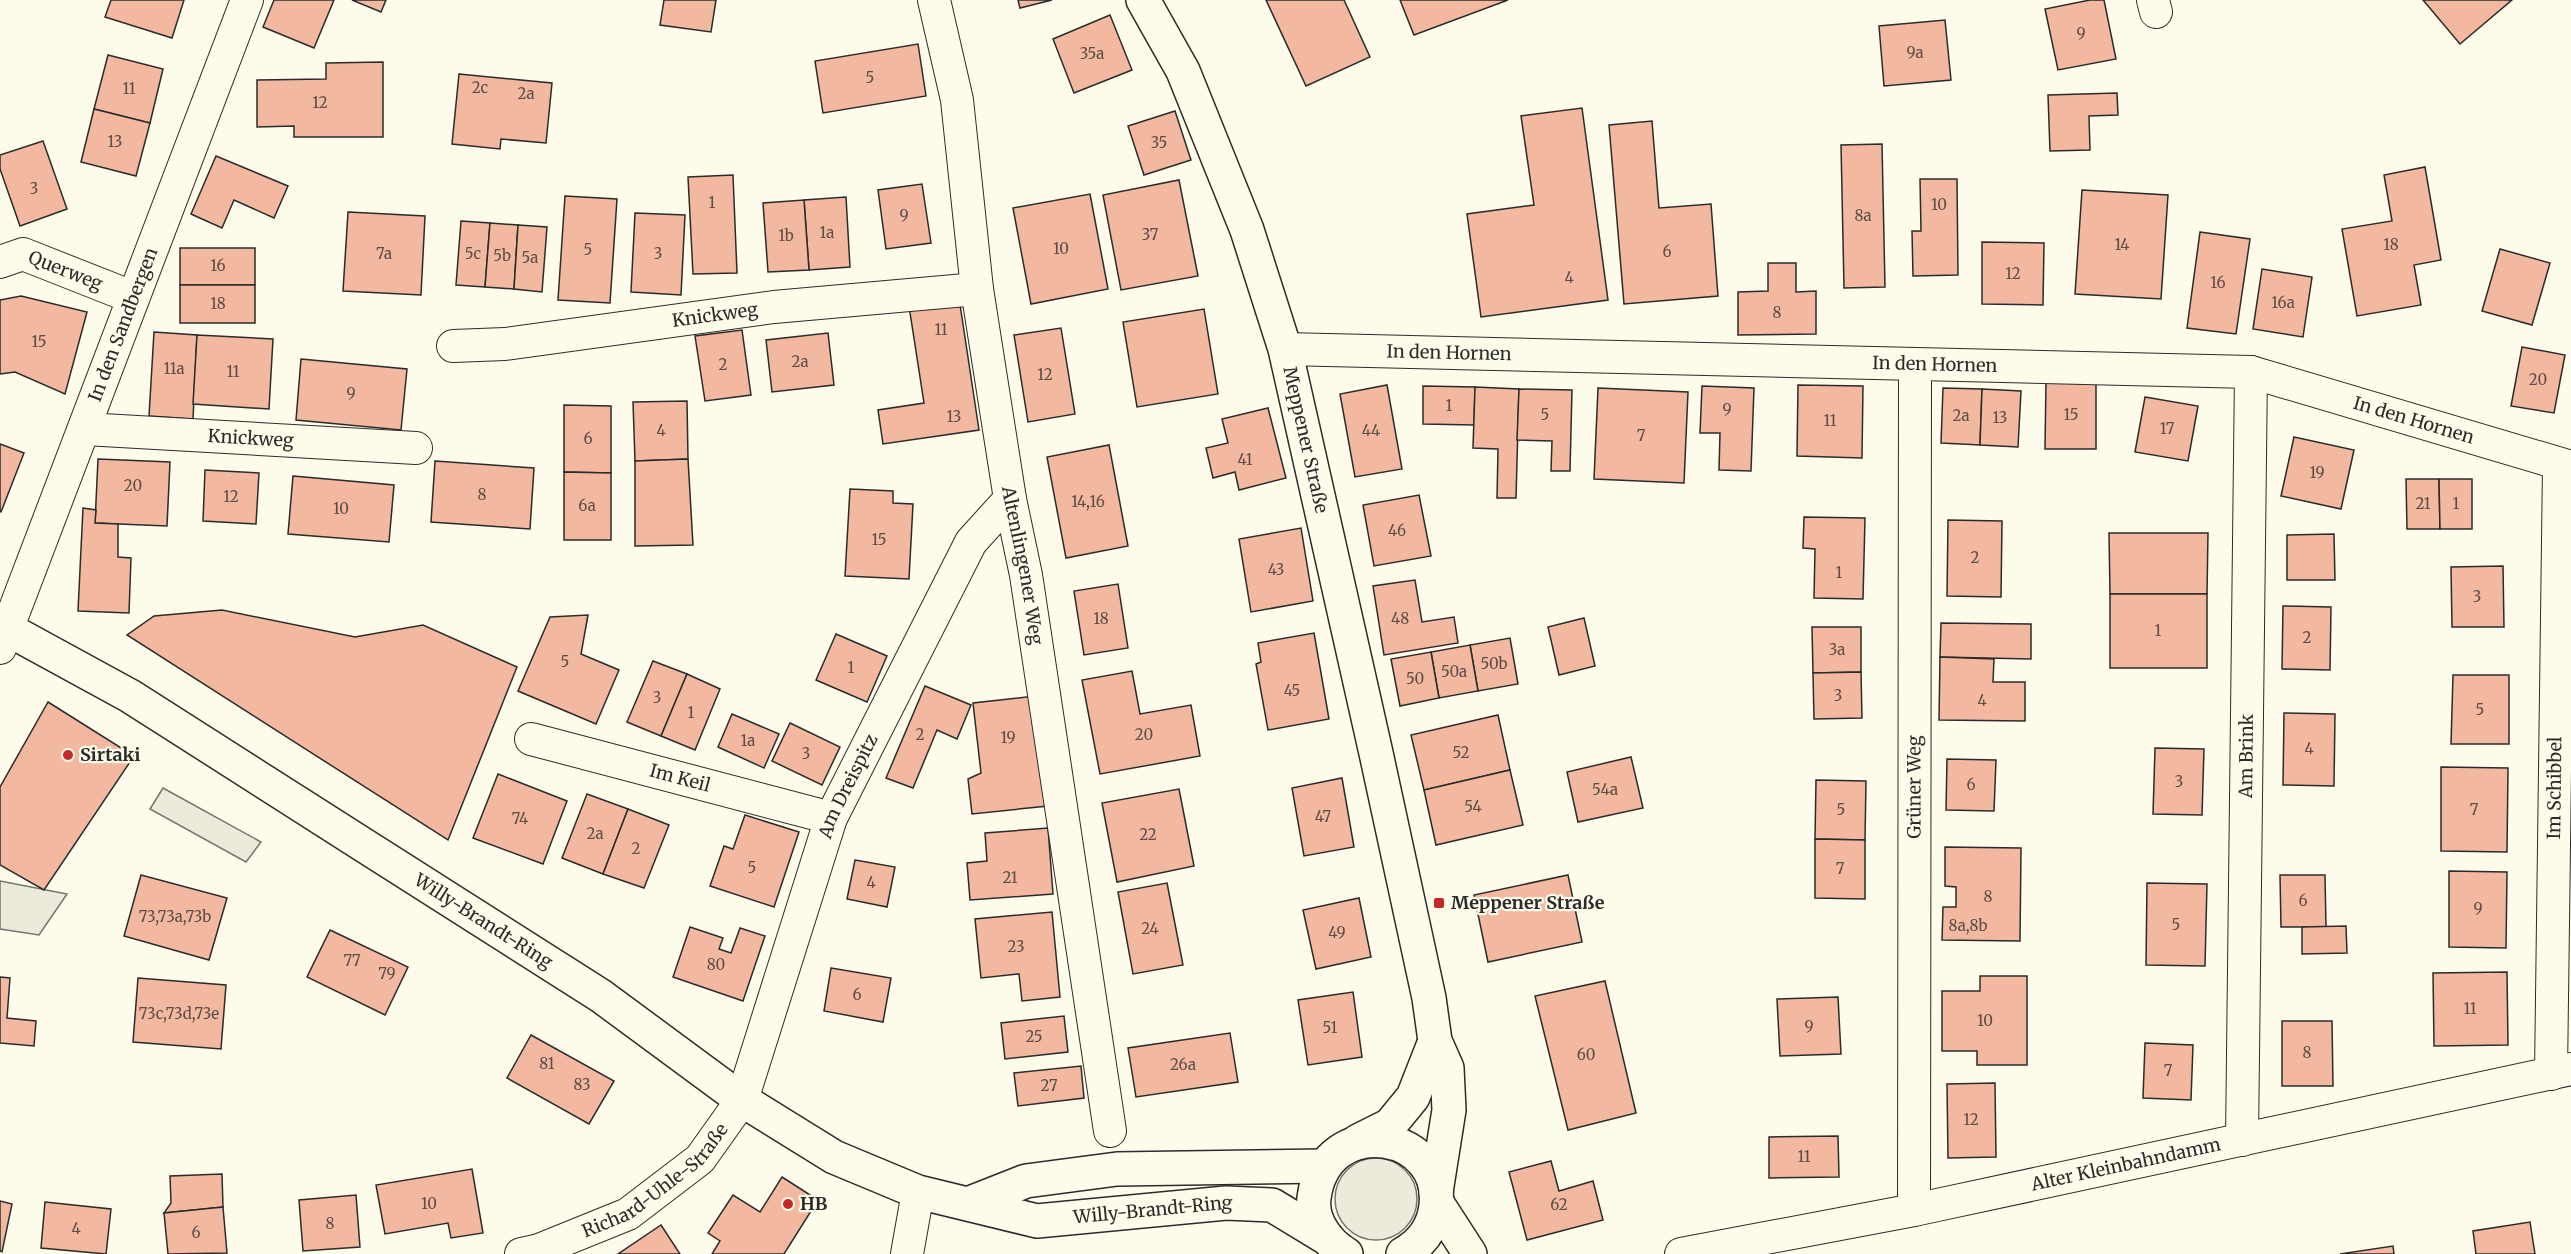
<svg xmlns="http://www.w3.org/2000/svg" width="2571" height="1254" font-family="Merriweather,serif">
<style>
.green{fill:#ecebdb;stroke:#74746e;stroke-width:1.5}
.parking{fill:#eceadb;stroke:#74746e;stroke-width:1.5}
.building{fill:#f2b8a0;stroke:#2b2b2b;stroke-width:1.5}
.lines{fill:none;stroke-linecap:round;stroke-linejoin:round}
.street-casing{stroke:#2b2b2b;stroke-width:34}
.secondary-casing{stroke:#2b2b2b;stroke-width:36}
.street{stroke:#fdfbea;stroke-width:32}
.secondary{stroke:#fdfbea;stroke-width:33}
.poi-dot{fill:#c62828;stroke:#fdfbea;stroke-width:2}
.labels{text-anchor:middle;stroke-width:4.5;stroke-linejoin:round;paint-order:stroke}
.number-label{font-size:15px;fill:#5d4e48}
.street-label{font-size:18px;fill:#2b2b2b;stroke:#fdfbea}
.poi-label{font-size:18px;font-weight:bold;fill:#2b2b2b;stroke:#fdfbea;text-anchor:start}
</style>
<rect width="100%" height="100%" fill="#fdfbea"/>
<!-- green -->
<circle class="green" cx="1376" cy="1199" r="41"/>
<!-- parking -->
<g class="parking">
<polygon points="163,788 261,842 246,862 150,809"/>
<polygon points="0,881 67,894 39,935 0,929"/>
</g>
<!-- building -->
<g class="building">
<polygon points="111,0 184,0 172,38 105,17"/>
<polygon points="274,0 334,0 314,48 263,27"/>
<polygon points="352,0 386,0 381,12"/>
<polygon points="664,0 716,0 711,32 660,25"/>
<polygon points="1018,0 1052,0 1020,8"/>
<polygon points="1266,0 1344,0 1370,57 1306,86"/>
<polygon points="1400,0 1508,0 1414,35"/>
<polygon points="2090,0 2104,0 2116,59 2058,70 2045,9"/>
<polygon points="2423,0 2512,0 2460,44"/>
<polygon points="1110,15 1132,70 1074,93 1053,39"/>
<polygon points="1945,20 1951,80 1884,86 1879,26"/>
<polygon points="918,44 926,96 823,113 815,61"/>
<polygon points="108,55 163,69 150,123 94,109"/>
<polygon points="383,62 383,137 294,137 294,126 257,127 257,80 326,79 326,63"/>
<polygon points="459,74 552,83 546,143 501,139 500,149 452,144"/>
<polygon points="2117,93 2118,115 2089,116 2090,150 2050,151 2048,95"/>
<polygon points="1582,108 1608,300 1481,317 1467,214 1534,205 1521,116"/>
<polygon points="94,109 150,123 136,176 81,162"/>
<polygon points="1175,111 1191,160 1144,175 1128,126"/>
<polygon points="1652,121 1659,208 1711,204 1718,296 1624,304 1609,125"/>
<polygon points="43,141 67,209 20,226 0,169 0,155"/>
<polygon points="1882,144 1885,287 1844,288 1841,145"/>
<polygon points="216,156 288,186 274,218 234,200 222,228 191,214"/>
<polygon points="2425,167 2441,260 2414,265 2421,305 2357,316 2342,229 2392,221 2384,175"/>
<polygon points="733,175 737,273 693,274 688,177"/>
<polygon points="1920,179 1957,179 1958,275 1913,276 1912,231 1921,231"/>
<polygon points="1179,180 1198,276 1121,290 1103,195"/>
<polygon points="922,184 931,243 886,249 878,190"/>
<polygon points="2082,190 2168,195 2161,299 2075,294"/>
<polygon points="1090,194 1108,289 1031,304 1013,208"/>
<polygon points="565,196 617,199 610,303 558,300"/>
<polygon points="846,197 850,267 809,270 804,200"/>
<polygon points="804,200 809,270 768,272 763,203"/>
<polygon points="348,212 425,216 421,295 343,291"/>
<polygon points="635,213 685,215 681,295 631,292"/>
<polygon points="461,221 490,223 485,287 456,285"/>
<polygon points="490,223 518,225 514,289 485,287"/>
<polygon points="518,225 547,227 542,292 514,289"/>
<polygon points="2200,232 2250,239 2236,334 2187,328"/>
<polygon points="1982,242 2044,243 2043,305 1982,304"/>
<rect x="180" y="248" width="75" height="37"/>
<polygon points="2500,249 2550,263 2532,325 2482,311"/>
<polygon points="1768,263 1796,263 1796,292 1816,291 1816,334 1738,335 1738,292 1768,291"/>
<polygon points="2262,269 2312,277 2303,337 2253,329"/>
<rect x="180" y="285" width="75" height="38"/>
<polygon points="21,296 87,312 65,394 15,372 0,374 0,300"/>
<polygon points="959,298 979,430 883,444 878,410 924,403 909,306"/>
<polygon points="1204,309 1218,394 1137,407 1123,322"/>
<polygon points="1061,328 1075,414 1028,422 1014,335"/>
<polygon points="742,330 751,395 705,401 695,336"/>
<polygon points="154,332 197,335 193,419 149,416"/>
<polygon points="828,333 834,385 772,392 766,340"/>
<polygon points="197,335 273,339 269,409 193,404"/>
<polygon points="2522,347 2565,355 2554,413 2511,406"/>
<polygon points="301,359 407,369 401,430 296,420"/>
<polygon points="2046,381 2096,382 2096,449 2045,449"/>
<polygon points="1387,385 1402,469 1355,477 1340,394"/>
<polygon points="1798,385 1863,386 1862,458 1797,456"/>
<polygon points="1423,386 1475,387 1474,425 1423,424"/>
<polygon points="1702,386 1754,388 1751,471 1719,470 1720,433 1700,433"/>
<polygon points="1475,387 1519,389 1516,498 1497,498 1498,449 1473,448"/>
<polygon points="1598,388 1688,392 1684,483 1594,479"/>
<polygon points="1943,388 1982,389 1980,445 1941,443"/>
<polygon points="1519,389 1572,390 1570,471 1551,471 1552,441 1517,440"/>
<polygon points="1982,389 2021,391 2018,447 1980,445"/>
<polygon points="2145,397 2198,406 2188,461 2135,452"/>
<polygon points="687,401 688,459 635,461 633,402"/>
<polygon points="564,405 611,406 611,473 564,472"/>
<polygon points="1268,408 1286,478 1239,490 1235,472 1213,478 1206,448 1228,443 1222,419"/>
<polygon points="2294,437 2354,450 2341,509 2281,496"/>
<polygon points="0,444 24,453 1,512 0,511"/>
<polygon points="1109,445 1128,546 1066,558 1047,457"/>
<polygon points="98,459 170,462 167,526 95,523"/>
<polygon points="688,459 693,545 635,546 635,461"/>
<polygon points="435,461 534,468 530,529 431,522"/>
<polygon points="205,470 259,473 256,524 203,521"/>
<polygon points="564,472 611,473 611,540 564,540"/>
<polygon points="293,476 394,485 389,542 288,534"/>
<polygon points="2406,479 2439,479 2440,529 2407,529"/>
<polygon points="2439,479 2472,479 2472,529 2440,529"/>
<polygon points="850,489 893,491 893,503 913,504 909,579 845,576"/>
<polygon points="1419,495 1431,556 1374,566 1363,505"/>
<polygon points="83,508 96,510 95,523 118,524 118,557 131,558 129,613 78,611"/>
<polygon points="1804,517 1865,518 1863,599 1814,598 1815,549 1803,548"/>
<polygon points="1948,520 2002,521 2001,597 1947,596"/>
<polygon points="1301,528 1313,601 1251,612 1239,539"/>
<polygon points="2109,533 2208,533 2207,594 2110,594"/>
<polygon points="2334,534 2335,580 2287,580 2287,535"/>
<polygon points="2503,566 2504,627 2452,627 2451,567"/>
<polygon points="1415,580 1422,622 1454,617 1458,643 1384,655 1373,586"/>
<polygon points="1118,584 1128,648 1084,655 1074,591"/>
<rect x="2110" y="594" width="97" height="74"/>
<polygon points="2283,606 2331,607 2330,670 2282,669"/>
<polygon points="222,610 355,637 423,625 517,667 448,840 127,635 154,616"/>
<polygon points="588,615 581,654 619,670 596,724 518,691 550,617"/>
<polygon points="1584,618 1595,666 1559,675 1548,627"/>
<polygon points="1941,623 2031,624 2031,659 1940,657"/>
<polygon points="1812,627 1861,627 1861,672 1813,673"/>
<polygon points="1314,633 1329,719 1268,730 1256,664 1261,662 1258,643"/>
<polygon points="836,634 887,656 867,702 816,680"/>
<polygon points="1510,638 1518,684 1478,691 1470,645"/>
<polygon points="1470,645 1478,691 1439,698 1431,652"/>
<polygon points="1431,652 1439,698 1400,706 1391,659"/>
<polygon points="1940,657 1994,659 1993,682 2025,682 2025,721 1939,720"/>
<polygon points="653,661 687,674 661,736 627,722"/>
<polygon points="1132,671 1140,714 1191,705 1200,756 1100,774 1082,680"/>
<polygon points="1861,672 1862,718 1814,719 1813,673"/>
<polygon points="687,674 720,689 695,750 661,736"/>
<polygon points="2453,675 2509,675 2509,744 2451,744"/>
<polygon points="925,686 971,705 957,739 937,730 913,788 886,778"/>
<polygon points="1035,696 1048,806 972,814 968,779 981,773 973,703"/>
<polygon points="48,702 134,756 44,890 0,865 0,787"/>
<polygon points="2284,713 2335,714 2334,786 2283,785"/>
<polygon points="732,714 779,734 764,768 718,747"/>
<polygon points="1498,715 1510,770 1424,790 1411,735"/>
<polygon points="790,723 840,747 822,785 772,761"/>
<polygon points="2155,748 2204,749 2202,815 2153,814"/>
<polygon points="1631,757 1643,808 1578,822 1567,772"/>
<polygon points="1947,759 1996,760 1994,811 1946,810"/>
<polygon points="2441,767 2508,768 2507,852 2441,851"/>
<polygon points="1510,770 1523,825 1436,845 1424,790"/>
<polygon points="498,774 567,801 543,864 473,838"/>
<polygon points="1342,778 1354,847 1304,856 1292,788"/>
<polygon points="1816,780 1866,781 1865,840 1815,839"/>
<polygon points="1179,789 1194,866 1117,882 1102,803"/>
<polygon points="587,794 628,809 603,874 562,858"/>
<polygon points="628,809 669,825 644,888 603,874"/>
<polygon points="745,815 799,832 774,907 710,886 724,846 733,849"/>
<polygon points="1048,828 1053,894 970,900 967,863 987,861 985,833"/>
<polygon points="1815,839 1865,840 1865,899 1815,898"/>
<polygon points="1945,847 2021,848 2020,941 1942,940 1943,907 1956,907 1956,887 1945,886"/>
<polygon points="855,860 895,867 887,907 847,899"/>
<polygon points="2449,871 2507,872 2506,948 2449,947"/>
<polygon points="141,875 227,898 209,960 124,936"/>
<polygon points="1568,875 1582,942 1488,962 1474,895"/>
<polygon points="2280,875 2325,875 2326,927 2281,927"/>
<polygon points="1167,883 1183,965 1133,974 1118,892"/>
<polygon points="2147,883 2207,884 2205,966 2146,965"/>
<polygon points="1359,898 1371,957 1316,969 1303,910"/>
<polygon points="1052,912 1060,997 1022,1001 1019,974 981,978 975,919"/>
<polygon points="2346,926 2347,953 2302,954 2302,927"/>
<polygon points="690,927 723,938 719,949 731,953 740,928 765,936 743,1001 673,977"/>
<polygon points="330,930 408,967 385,1015 307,977"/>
<polygon points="831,968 891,978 883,1022 824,1011"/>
<polygon points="2507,972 2508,1045 2434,1046 2433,973"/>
<polygon points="1980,976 2027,976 2027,1065 1977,1065 1977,1051 1942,1051 1942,991 1980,991"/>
<polygon points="0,977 10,978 7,1018 36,1021 34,1046 0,1043"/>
<polygon points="138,978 226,985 221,1049 133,1042"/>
<polygon points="1605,981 1636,1113 1568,1130 1535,996"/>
<polygon points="1353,992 1362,1057 1308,1065 1298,1000"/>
<polygon points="1838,997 1841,1054 1780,1056 1777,999"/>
<polygon points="1064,1016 1068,1052 1005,1059 1001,1023"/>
<polygon points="2282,1021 2332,1021 2333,1086 2282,1086"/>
<polygon points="1230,1033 1238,1082 1136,1097 1128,1048"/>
<polygon points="531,1035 614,1081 589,1124 507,1078"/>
<polygon points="2145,1043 2193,1045 2191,1100 2143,1098"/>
<polygon points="1081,1066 1084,1098 1018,1106 1014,1073"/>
<polygon points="1995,1083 1996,1157 1948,1158 1947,1084"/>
<polygon points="1838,1136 1839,1177 1769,1178 1769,1137"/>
<polygon points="1551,1161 1559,1191 1593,1181 1603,1220 1527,1240 1509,1172"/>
<polygon points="472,1169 483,1233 451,1238 448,1223 385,1234 376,1185"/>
<polygon points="222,1174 223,1207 164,1213 171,1203 170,1176"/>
<polygon points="782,1177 818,1200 784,1254 712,1254 720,1241 708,1233 733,1195 760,1212"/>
<polygon points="356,1195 360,1247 303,1251 299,1200"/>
<polygon points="0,1201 12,1204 2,1252 0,1251"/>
<polygon points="45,1202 111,1209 106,1254 41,1248"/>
<polygon points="223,1207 227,1253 168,1254 164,1213"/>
<polygon points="2530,1222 2535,1254 2476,1254 2473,1231"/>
<polygon points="661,1225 680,1254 618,1254"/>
<polygon points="2393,1246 2394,1254 2340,1254"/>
</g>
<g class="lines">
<!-- street casing -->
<g class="street-casing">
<g id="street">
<path id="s1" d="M934,0L957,100L977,289L1010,499L1026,575L1110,1131"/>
<polyline points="2153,0 2156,12"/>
<path id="s2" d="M0,262L23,254L132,297"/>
<path id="s3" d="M453,346L505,344L774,307L977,289"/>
<path id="s4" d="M1285,349L2251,372L2571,467"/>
<path id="s5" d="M85,429L416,448"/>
<path id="s6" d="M0,648L247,0"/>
<path id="s7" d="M531,739L831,818"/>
<path id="s8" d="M2551,1074L2559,465"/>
<path id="s9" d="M2242,1140L2251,372"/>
<path id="s10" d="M1914,1210L1915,365"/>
<path id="s11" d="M521,1254L539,1250L628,1214L700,1159L742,1100L831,818L971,542L1010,499"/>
<polyline points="907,1254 918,1192"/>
<path id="s12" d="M1681,1254L1914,1210L2571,1069"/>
</g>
</g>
<!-- secondary casing -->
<g class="secondary-casing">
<g id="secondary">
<path id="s13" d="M1143,0L1183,71L1247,230L1285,349L1376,753L1429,998L1435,1041L1447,1068L1449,1110L1436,1192"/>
<path id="s14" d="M0,625L130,696L351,837L601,996L742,1100L834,1157L918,1192L1037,1221L1226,1203L1272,1205L1328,1239"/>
<polyline points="1358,1141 1390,1125 1413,1097 1435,1041"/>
<polyline points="970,1203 1026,1181 1117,1169 1324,1166"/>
<polyline points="1437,1203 1470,1254"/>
<path d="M1346,1254C1327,1243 1311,1220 1314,1198C1325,1109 1451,1131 1435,1212C1431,1231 1419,1245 1403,1254"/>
</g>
</g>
<!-- street -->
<use href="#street" class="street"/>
<!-- secondary -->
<use href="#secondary" class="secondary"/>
</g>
<!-- markers -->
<g class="poi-dot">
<circle cx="68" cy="755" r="6"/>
<rect x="1433" y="897" width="12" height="12" rx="3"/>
<circle cx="788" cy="1204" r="6"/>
</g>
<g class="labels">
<!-- number labels -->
<g class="number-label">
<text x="2081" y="39">9</text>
<text x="1915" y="58">9a</text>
<text x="1092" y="59">35a</text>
<text x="870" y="83">5</text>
<text x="480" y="93">2c</text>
<text x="129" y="94">11</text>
<text x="526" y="99">2a</text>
<text x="320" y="108">12</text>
<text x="115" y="147">13</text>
<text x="1159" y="148">35</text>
<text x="34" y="194">3</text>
<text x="712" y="208">1</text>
<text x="1939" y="210">10</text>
<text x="904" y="221">9</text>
<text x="1863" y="221">8a</text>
<text x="827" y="238">1a</text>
<text x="1150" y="240">37</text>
<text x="786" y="241">1b</text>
<text x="2122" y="250">14</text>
<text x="2391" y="250">18</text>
<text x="1061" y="254">10</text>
<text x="588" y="255">5</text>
<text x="1667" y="257">6</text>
<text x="384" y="259">7a</text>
<text x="473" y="259">5c</text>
<text x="658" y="259">3</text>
<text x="502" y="261">5b</text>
<text x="530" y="263">5a</text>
<text x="218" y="271">16</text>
<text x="2013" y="279">12</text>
<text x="1569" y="283">4</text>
<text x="2218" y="288">16</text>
<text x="2283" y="308">16a</text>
<text x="218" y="309">18</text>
<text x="1777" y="318">8</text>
<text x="941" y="335">11</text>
<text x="39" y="347">15</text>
<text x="800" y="367">2a</text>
<text x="723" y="370">2</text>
<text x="174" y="374">11a</text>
<text x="233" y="377">11</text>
<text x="1045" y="380">12</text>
<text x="2538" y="385">20</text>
<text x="351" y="399">9</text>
<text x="1449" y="411">1</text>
<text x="1727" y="415">9</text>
<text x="1545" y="420">5</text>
<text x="2071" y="420">15</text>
<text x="1961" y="421">2a</text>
<text x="954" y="422">13</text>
<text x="2000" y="423">13</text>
<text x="1830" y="426">11</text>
<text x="2167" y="434">17</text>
<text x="661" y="436">4</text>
<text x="1371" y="436">44</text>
<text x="1641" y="441">7</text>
<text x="588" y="444">6</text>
<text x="1245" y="465">41</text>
<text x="2317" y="478">19</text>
<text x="133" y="491">20</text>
<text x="482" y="500">8</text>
<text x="231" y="502">12</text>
<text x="1088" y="507">14,16</text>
<text x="2423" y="509">21</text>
<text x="2456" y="509">1</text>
<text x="587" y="511">6a</text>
<text x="341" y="514">10</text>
<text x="1397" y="536">46</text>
<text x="879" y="545">15</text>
<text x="1975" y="563">2</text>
<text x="1276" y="575">43</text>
<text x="1839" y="578">1</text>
<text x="2477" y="602">3</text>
<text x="1101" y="624">18</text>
<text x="1400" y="624">48</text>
<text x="2158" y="636">1</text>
<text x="2307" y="643">2</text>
<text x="1837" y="655">3a</text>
<text x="565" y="667">5</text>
<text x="1494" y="669">50b</text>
<text x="851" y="673">1</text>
<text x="1454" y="677">50a</text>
<text x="1415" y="684">50</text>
<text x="1292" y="696">45</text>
<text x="1838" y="701">3</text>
<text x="657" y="703">3</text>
<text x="1982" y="706">4</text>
<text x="2480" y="715">5</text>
<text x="691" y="718">1</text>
<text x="920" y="740">2</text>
<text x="1144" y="740">20</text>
<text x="1008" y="743">19</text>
<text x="748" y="746">1a</text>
<text x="2309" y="754">4</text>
<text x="1461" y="758">52</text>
<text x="806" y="759">3</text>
<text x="2179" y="787">3</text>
<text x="1971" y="790">6</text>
<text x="1605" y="795">54a</text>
<text x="1473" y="812">54</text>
<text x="1841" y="815">5</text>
<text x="2474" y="815">7</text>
<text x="1323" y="822">47</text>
<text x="520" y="824">74</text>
<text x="595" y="839">2a</text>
<text x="1148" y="840">22</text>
<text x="636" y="854">2</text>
<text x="752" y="873">5</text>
<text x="1840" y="874">7</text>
<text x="1010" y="883">21</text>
<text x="871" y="888">4</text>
<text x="1988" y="902">8</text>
<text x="2303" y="906">6</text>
<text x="2478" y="914">9</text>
<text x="175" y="922">73,73a,73b</text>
<text x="2176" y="930">5</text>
<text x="1968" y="931">8a,8b</text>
<text x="1150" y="934">24</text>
<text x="1337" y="938">49</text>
<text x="1016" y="952">23</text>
<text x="352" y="966">77</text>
<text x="716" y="970">80</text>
<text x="387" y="979">79</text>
<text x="857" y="1000">6</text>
<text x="2470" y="1014">11</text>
<text x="179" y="1019">73c,73d,73e</text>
<text x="1985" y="1026">10</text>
<text x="1809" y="1032">9</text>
<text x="1330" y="1033">51</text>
<text x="1034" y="1042">25</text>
<text x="2307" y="1058">8</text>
<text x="1586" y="1060">60</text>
<text x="547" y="1069">81</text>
<text x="1183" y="1070">26a</text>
<text x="2168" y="1076">7</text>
<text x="582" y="1090">83</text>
<text x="1049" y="1091">27</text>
<text x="1971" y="1125">12</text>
<text x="1804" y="1162">11</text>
<text x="429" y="1209">10</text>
<text x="1559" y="1210">62</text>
<text x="330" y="1229">8</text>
<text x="76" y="1234">4</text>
<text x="196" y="1238">6</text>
</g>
<!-- street labels -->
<g class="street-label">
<text dy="6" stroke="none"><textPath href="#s2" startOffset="70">Querweg</textPath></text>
<text dy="6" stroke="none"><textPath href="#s3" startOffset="264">Knickweg</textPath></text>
<text dy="6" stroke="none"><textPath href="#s6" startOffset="346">In den Sandbergen</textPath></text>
<text dy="6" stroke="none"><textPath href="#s4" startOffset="164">In den Hornen</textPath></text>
<text dy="6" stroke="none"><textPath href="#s4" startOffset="650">In den Hornen</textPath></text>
<text dy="6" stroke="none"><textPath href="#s4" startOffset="1136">In den Hornen</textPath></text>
<text dy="6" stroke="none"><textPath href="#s5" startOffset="166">Knickweg</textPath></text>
<text dy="6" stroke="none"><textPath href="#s13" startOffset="471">Meppener Straße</textPath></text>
<text dy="6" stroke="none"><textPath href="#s1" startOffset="573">Altenlingener Weg</textPath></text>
<text dy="6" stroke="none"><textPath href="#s9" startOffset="384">Am Brink</textPath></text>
<text dy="6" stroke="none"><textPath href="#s7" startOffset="154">Im Keil</textPath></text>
<text dy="6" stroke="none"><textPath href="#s11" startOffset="609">Am Dreispitz</textPath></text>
<text dy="6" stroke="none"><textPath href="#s10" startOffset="423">Grüner Weg</textPath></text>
<text dy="6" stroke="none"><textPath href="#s8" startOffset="286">Im Schibbel</textPath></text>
<text dy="6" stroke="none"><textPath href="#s14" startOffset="567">Willy-Brandt-Ring</textPath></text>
<text dy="6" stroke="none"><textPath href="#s12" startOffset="454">Alter Kleinbahndamm</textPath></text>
<text dy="6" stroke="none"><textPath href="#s11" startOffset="156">Richard-Uhle-Straße</textPath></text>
<text dy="6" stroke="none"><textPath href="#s14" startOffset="1320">Willy-Brandt-Ring</textPath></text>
</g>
<!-- poi labels -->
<g class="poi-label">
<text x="80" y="761">Sirtaki</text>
<text x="1451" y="909">Meppener Straße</text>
<text x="800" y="1210">HB</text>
</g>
</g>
</svg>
